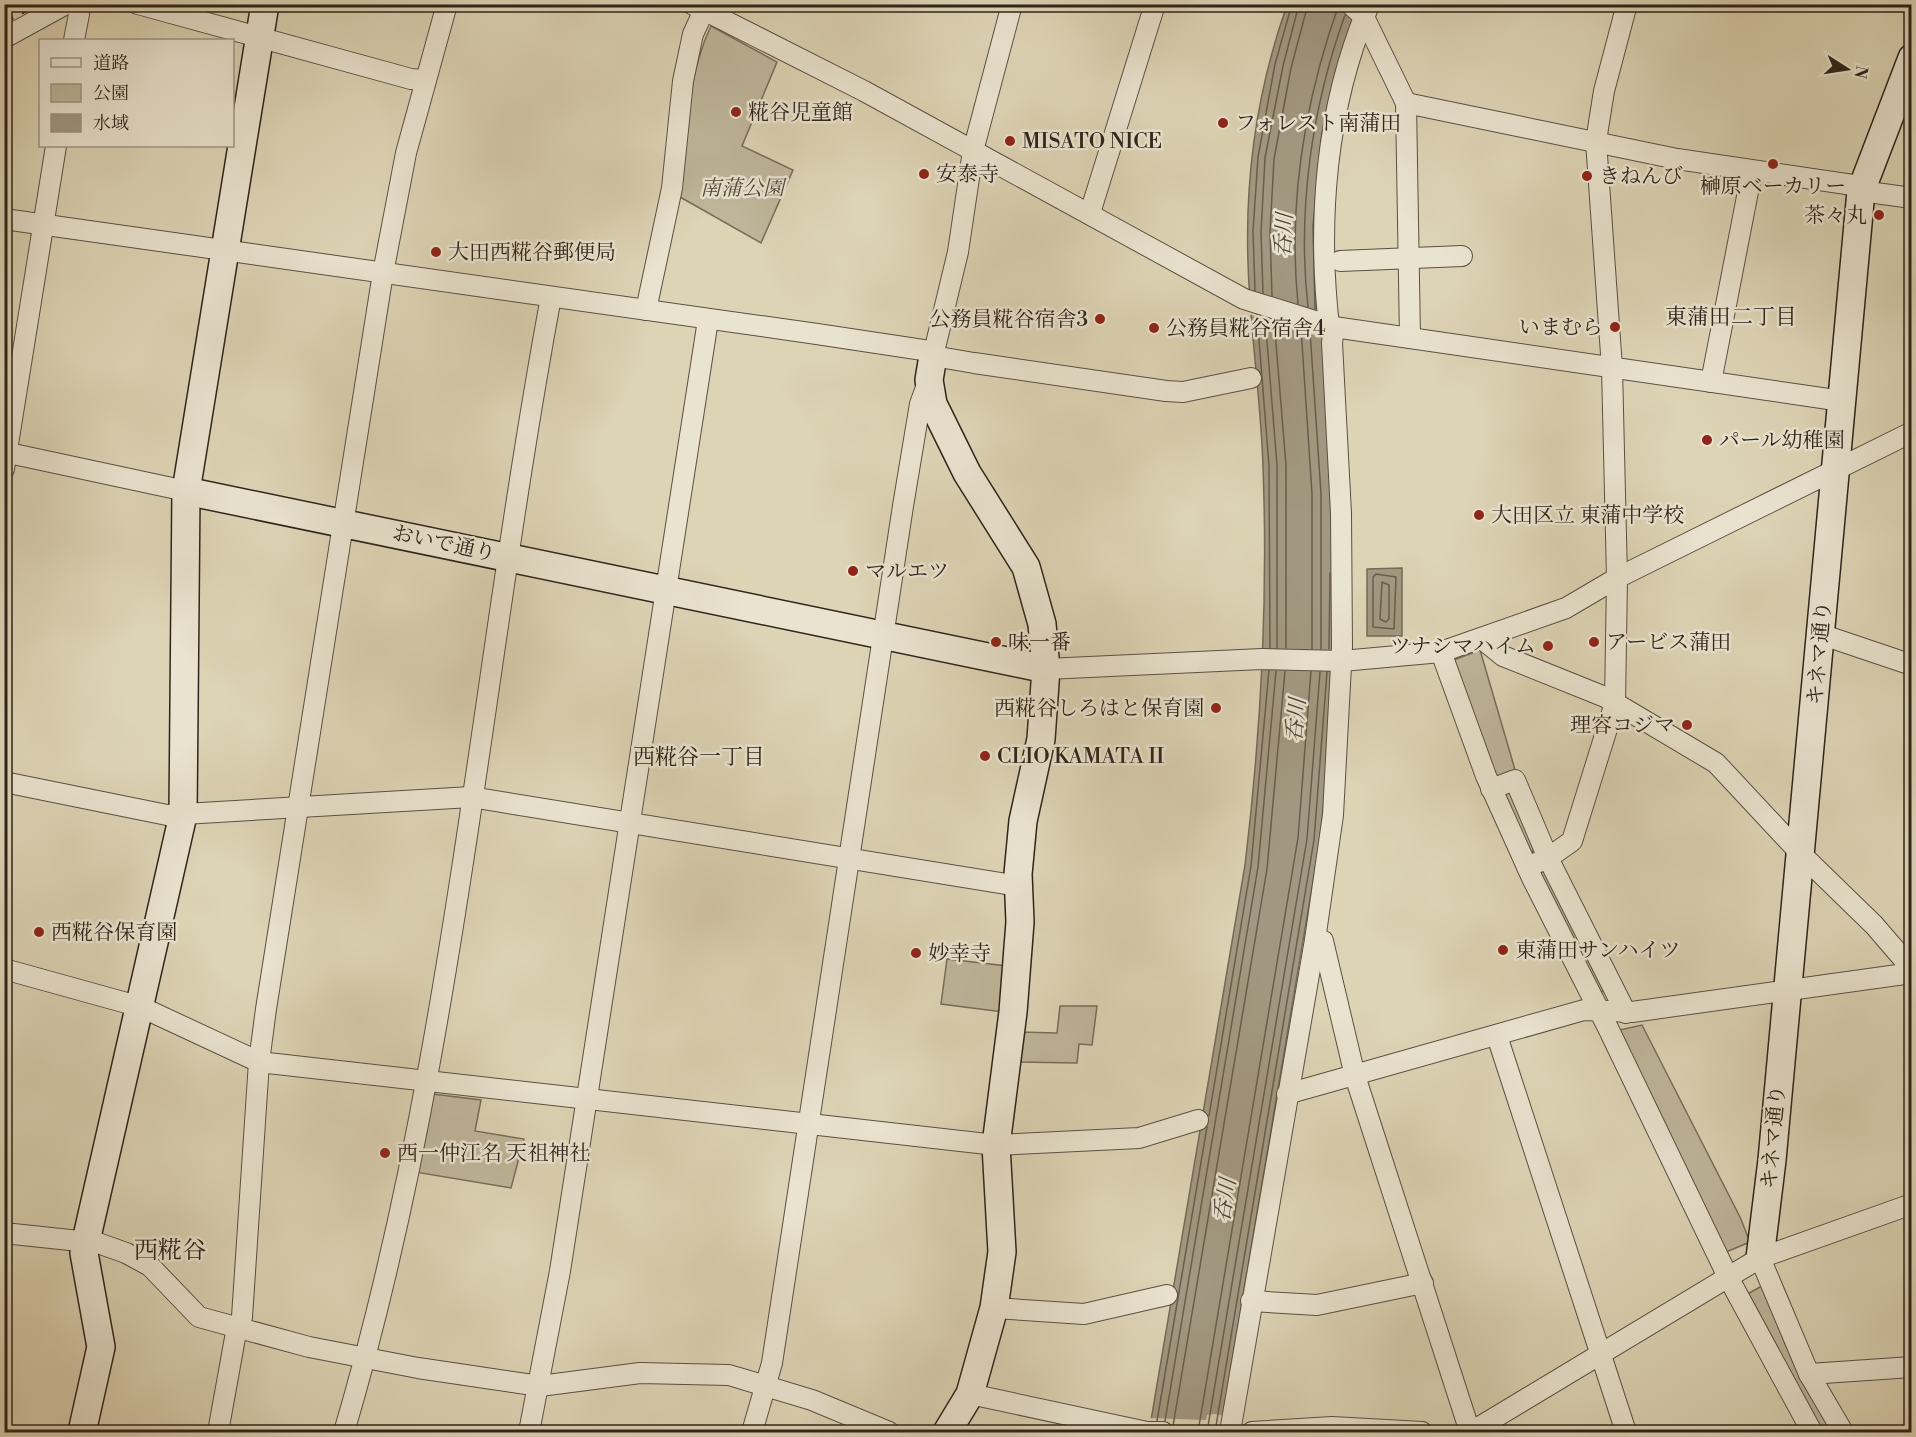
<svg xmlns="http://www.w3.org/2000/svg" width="1916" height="1437" font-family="'Libre Bodoni','Noto Serif JP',serif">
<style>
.green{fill:#bfb69b;stroke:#766d5b;stroke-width:1.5}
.water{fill:#a29881;stroke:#746a58;stroke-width:1.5}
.pier{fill:#ddd4b5}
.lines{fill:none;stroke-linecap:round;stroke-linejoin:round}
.shore{stroke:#685e4e;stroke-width:1.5}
.street-casing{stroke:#5a5042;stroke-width:22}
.secondary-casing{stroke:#2e241b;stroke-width:30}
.street{stroke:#e9e3cf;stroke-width:20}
.secondary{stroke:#e9e3cf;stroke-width:27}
.rail{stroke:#2e241b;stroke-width:4.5;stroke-dasharray:10 10;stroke-linecap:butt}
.poi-dot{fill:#8f2418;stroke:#e9e3cf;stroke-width:2}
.labels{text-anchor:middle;stroke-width:5;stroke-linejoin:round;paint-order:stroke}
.poi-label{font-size:21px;fill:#2e241b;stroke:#e9e3cf;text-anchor:start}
.park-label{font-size:21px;font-style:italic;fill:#52483b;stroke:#e9e3cf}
.street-label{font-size:21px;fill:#2e241b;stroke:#e9e3cf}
.water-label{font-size:22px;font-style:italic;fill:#51473a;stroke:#e9e3cf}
.neighbourhood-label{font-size:22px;fill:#2e241b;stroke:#e9e3cf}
.quarter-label{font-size:24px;fill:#2e241b;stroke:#e9e3cf}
</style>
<rect width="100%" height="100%" fill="#ddd4b5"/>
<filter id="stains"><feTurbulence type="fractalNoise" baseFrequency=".00333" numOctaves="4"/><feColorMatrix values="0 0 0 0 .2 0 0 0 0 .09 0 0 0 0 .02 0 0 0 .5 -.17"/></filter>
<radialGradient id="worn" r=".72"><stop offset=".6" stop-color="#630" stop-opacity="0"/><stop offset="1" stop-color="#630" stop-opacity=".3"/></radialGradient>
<!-- green -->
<g class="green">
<path d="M711,26L777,62L742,146L793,170L761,243L680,197C686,140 686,78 711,26Z"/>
<polygon points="1480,650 1516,773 1499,781 1476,734 1451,661"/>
<polygon points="1507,792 1511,794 1534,850 1532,852 1529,852 1502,795"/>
<polygon points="1545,869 1610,992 1595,991 1539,875"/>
<polygon points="947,959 1007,966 1003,1012 941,1004"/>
<polygon points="1060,1006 1097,1006 1092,1045 1079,1044 1077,1063 1016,1062 1019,1032 1057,1033"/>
<polygon points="1642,1025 1740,1217 1750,1242 1726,1252 1615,1031"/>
<polygon points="433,1094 481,1100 475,1131 524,1139 511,1188 415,1172"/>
<polygon points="1765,1284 1835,1432 1820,1432 1744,1296"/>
</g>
<!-- water -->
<g class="water">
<path d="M1287,5H1363L1335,96L1328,372L1336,555L1331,730L1320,840L1220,1432H1149L1245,865C1261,733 1268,600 1263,467C1261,399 1250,331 1248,263C1245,176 1258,87 1287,5Z"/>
<polygon points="1402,568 1402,636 1367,636 1367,569"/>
</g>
<!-- pier -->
<g class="pier">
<polygon points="1247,294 1324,318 1327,339 1248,314"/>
<polygon points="1214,1414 1226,1416 1223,1432 1146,1432 1149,1418 1206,1420 1207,1415"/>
</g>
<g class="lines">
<!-- shore -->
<g class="shore">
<polyline points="1255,291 1253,231 1258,157 1275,64 1292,4"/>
<polyline points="1263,293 1261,232 1265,158 1283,66 1299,4"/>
<polyline points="1272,296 1270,232 1274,159 1291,68 1308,4"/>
<path d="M1298,304C1288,203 1305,100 1339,4"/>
<path d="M1308,307C1297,209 1312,107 1345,15"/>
<polyline points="1315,309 1313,226 1322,132"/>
<polyline points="1257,315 1269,466 1270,648"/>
<polyline points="1265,317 1277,465 1277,648"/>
<polyline points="1274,320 1286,465 1286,648"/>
<polyline points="1301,328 1312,494 1312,649"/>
<polyline points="1310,331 1321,494 1321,649"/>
<polygon points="1376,574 1396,577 1394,629 1373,627 1373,577"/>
<polygon points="1382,582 1389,585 1389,619 1386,622 1380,619"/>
<polyline points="1329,649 1330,573"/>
<polyline points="1209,1116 1251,866 1269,670"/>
<polyline points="1178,1298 1207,1127"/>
<polyline points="1157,1421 1178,1298"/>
<polyline points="1165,1421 1258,867 1276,671"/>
<polyline points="1173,1426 1267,869 1285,671"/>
<polyline points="1198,1432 1298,838 1311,671"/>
<polyline points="1207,1432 1307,839 1320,672"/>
<polyline points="1215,1432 1314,840 1327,672"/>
</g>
<!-- street casing -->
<g class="street-casing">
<g id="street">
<polyline points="138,4 411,79 426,80"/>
<polyline points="692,4 864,91 1244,299 1334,327 1842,401"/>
<polyline points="1350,4 1364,17 1406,103 1410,338"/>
<polyline points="4,38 66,4"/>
<polyline points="74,40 79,14 76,4"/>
<polyline points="1406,103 1677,159 1853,185 1861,191 1912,198"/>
<polyline points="1090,213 1155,4"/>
<polyline points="4,219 817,334 923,350 933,356 974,363 1166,391 1183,392 1251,378"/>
<polyline points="1340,261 1462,256"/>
<polyline points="646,310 672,188 683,81 693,34 707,4"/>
<path d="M1329,326C1317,220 1326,109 1367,10"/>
<polyline points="933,356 958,252 973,151 1012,4"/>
<polyline points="1711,382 1752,171"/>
<polyline points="4,452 186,491"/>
<polyline points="4,469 56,146"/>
<polyline points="1820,634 1912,665"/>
<polyline points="1482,639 1503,656 1605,697 1716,763 1800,853 1874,925 1912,969"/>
<polyline points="1441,652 1486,776 1532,878 1608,1028 1728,1277 1812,1432"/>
<polyline points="1046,669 1262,659 1342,661 1441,652 1566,608 1617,578 1912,432"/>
<polyline points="4,782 167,815 471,797 1018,886"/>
<polyline points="1491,789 1515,780 1548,858 1626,1013"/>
<polyline points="1527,867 1548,858 1572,841 1615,703 1617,578 1612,368 1596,141 1604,91 1627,4"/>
<polyline points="1315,940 1323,941 1355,1076 1470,1432"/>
<polyline points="4,969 141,1007 259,1062 996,1145 1139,1138 1198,1120"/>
<polyline points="1497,1036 1626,1432"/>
<polyline points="1287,1094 1584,1010 1632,1012 1912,973"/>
<polyline points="4,1233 98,1243 126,1253 150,1266 199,1317 309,1347 418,1368 540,1386 640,1373 729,1375 812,1400 889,1432"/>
<polyline points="1760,1258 1809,1374 1843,1432"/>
<polyline points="1251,1301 1317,1305 1423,1283"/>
<polyline points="994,1308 1084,1314 1167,1295"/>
<polyline points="1809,1374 1912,1367"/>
<polyline points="970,1394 1147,1432 1163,1432"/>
<polyline points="218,1432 235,1338 242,1317 259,1062 266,1009 383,273 406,153 447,4"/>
<path d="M344,1432C453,1064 481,674 551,297"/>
<polyline points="529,1432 560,1271 708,320"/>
<polyline points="752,1432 772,1363 903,506 920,404 928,382"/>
<polyline points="1230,1432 1315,940 1333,815 1342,647 1341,513 1332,343 1334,327"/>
<polyline points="1252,1432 1332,1427 1422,1432"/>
<polyline points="1471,1432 1760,1258 1912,1204"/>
</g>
</g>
<!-- secondary casing -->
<g class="secondary-casing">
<g id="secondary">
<polyline points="933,356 929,380 933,404 967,473 1026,567 1042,624 1046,669 1041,739 1023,821 1018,874 1020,922 1013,1012 996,1145 1002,1252 994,1308 970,1394 947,1432"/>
<polyline points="186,491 1046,669"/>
<polyline points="1760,1258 1772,1160 1861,191 1912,58"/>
<polyline points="82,1432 101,1347 84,1253 86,1241 183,815 186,491 265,4"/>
</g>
</g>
<!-- street -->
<use href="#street" class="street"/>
<!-- secondary -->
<use href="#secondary" class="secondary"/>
<!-- rail -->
<g class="rail">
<polyline points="4,11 16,4"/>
<polyline points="4,22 37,4"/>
</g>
</g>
<!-- markers -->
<g class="poi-dot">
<circle cx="736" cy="112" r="6"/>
<circle cx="1223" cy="123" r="6"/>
<circle cx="1010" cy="141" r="6"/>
<circle cx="1773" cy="164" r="6"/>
<circle cx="924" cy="174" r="6"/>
<circle cx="1587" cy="176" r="6"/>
<circle cx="1879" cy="215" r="6"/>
<circle cx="436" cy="252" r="6"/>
<circle cx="1100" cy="319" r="6"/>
<circle cx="1615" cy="327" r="6"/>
<circle cx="1154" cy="328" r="6"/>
<circle cx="1707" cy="440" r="6"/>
<circle cx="1479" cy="515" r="6"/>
<circle cx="853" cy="571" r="6"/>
<circle cx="996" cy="642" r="6"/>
<circle cx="1594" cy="642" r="6"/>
<circle cx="1548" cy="646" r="6"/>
<circle cx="1216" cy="708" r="6"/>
<circle cx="1687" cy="725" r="6"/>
<circle cx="985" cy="756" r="6"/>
<circle cx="39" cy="932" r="6"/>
<circle cx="1503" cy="950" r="6"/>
<circle cx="916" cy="953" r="6"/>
<circle cx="385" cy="1153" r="6"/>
</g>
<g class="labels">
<!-- poi labels -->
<g class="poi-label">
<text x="748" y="119">糀谷児童館</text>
<text x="1235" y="130">フォレスト南蒲田</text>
<text x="1022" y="148">MISATO NICE</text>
<text x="936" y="181">安泰寺</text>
<text x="1599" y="183">きねんび</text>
<text x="1773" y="193" text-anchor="middle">榊原ベーカリー</text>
<text x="1867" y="222" text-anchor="end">茶々丸</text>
<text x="448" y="259">大田西糀谷郵便局</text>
<text x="1088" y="326" text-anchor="end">公務員糀谷宿舎3</text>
<text x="1603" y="334" text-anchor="end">いまむら</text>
<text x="1166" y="335">公務員糀谷宿舎4</text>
<text x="1719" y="447">パール幼稚園</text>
<text x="1491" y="522">大田区立 東蒲中学校</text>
<text x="865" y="578">マルエツ</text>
<text x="1008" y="649">味一番</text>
<text x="1606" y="649">アービス蒲田</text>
<text x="1536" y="653" text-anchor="end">ツナシマハイム</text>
<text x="1204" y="715" text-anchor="end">西糀谷しろはと保育園</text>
<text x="1675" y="732" text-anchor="end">理容コジマ</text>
<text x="997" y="763">CLIO KAMATA II</text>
<text x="51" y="939">西糀谷保育園</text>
<text x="1515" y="957">東蒲田サンハイツ</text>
<text x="928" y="960">妙幸寺</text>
<text x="397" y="1160">西一仲江名 天祖神社</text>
</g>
<!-- park labels -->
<g class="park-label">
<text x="742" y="195">南蒲公園</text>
</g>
<!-- street labels -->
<g class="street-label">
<text transform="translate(444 543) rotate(12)" y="7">おいで通り</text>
<text transform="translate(1819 653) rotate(-85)" y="7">キネマ通り</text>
<text transform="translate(1773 1137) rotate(-85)" y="7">キネマ通り</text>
</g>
<!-- water labels -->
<g class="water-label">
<text transform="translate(1283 235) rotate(-87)" y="8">呑川</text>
<text transform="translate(1295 720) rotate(-85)" y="8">呑川</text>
<text transform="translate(1224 1200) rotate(-81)" y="8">呑川</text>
</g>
<!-- neighbourhood labels -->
<g class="neighbourhood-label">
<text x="1731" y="324">東蒲田二丁目</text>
<text x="699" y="764">西糀谷一丁目</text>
</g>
<!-- quarter labels -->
<g class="quarter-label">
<text x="170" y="1258">西糀谷</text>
</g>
</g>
<!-- margin -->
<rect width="1916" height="1437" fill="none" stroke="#ddd4b5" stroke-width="24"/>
<rect x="6" y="6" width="1904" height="1425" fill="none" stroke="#2e241b" stroke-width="3"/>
<rect x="12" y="12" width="1892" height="1413" fill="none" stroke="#2e241b" stroke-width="1.5"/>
<!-- legend -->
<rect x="39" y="39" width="195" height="108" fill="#e9e3cf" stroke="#9e9787" stroke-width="1.5"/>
<rect x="51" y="58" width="30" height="9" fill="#e9e3cf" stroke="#9e9787" stroke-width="1.5"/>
<text x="93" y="69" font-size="18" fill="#2e241b">道路</text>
<rect x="51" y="84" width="30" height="18" fill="#bfb69b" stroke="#9e9787" stroke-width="1.5"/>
<text x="93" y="99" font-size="18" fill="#2e241b">公園</text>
<rect x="51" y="114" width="30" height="18" fill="#a29881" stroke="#9e9787" stroke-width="1.5"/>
<text x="93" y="129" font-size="18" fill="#2e241b">水域</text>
<!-- north arrow -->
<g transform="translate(1847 69) rotate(102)" stroke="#e9e3cf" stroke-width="4.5" paint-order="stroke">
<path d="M0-4.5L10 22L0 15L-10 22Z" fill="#2e241b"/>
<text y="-9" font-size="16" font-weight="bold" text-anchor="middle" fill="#2e241b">N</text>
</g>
<rect width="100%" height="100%" filter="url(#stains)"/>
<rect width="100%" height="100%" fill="url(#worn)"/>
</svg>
